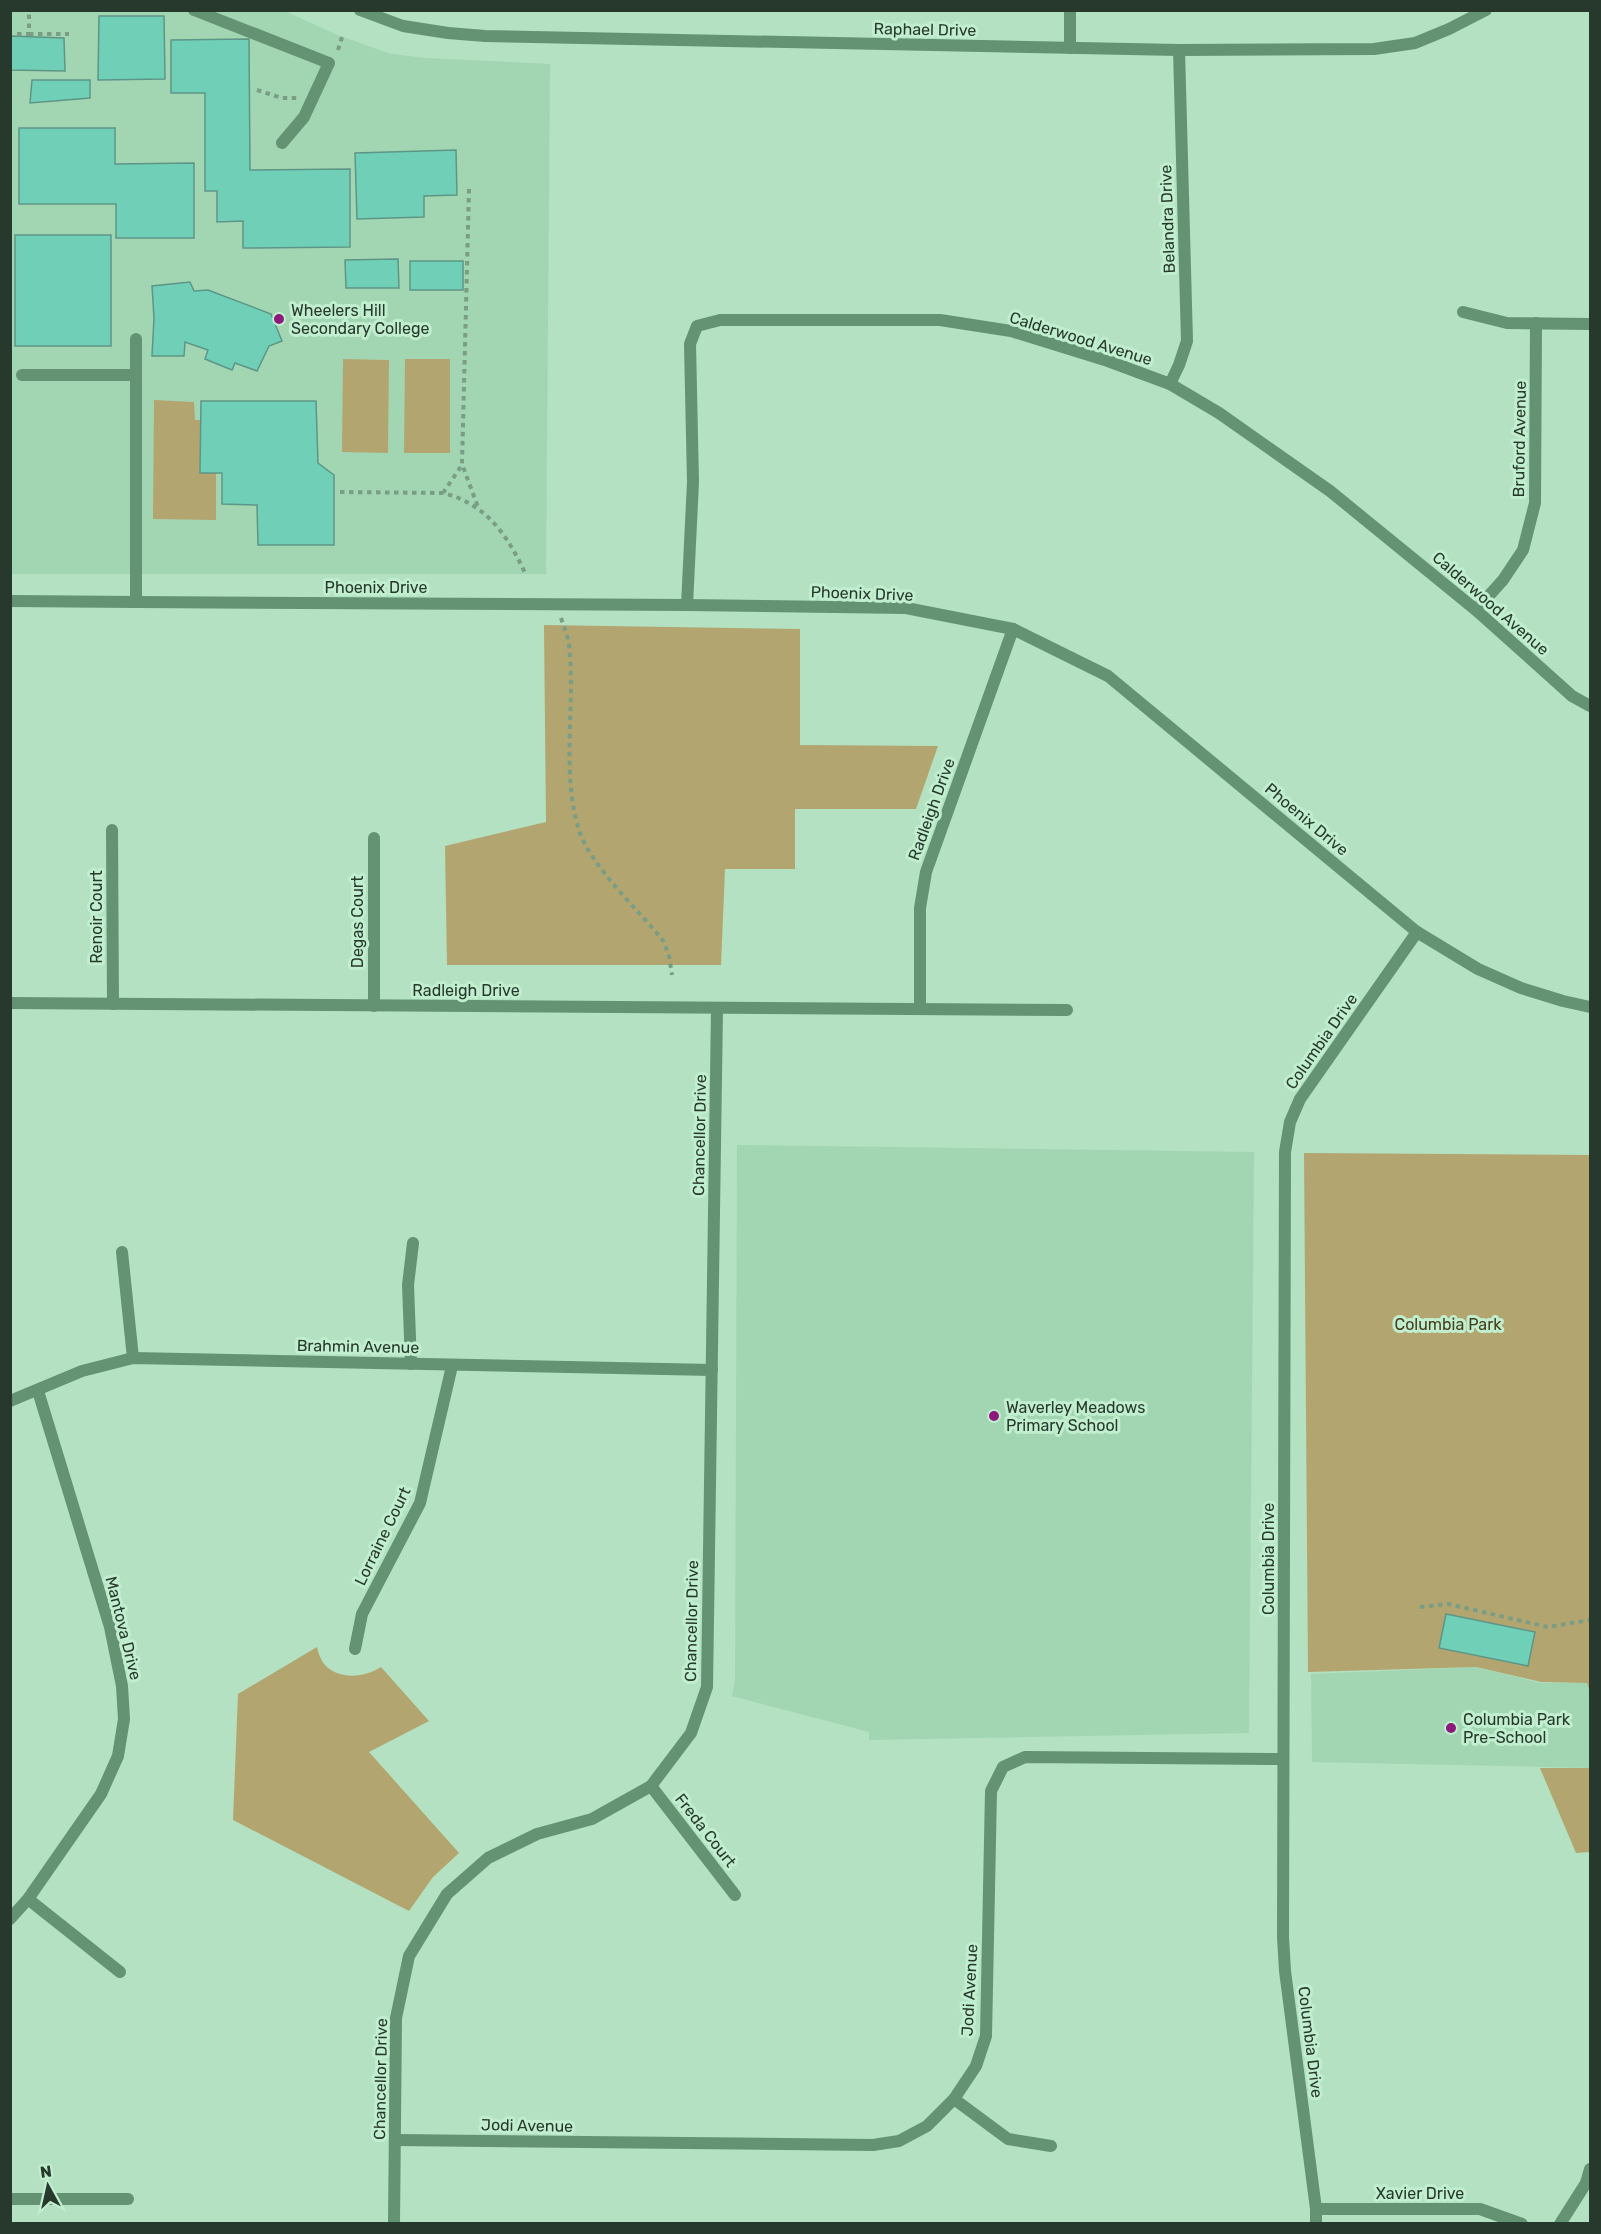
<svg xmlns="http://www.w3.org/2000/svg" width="1601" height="2234" font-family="Rubik,sans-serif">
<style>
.built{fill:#a2d6b2}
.green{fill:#b3a570}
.building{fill:#70d0b7;stroke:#5d9686;stroke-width:1.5}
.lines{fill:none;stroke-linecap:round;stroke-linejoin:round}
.path{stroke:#7a9d85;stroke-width:4;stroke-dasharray:4.5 4.5;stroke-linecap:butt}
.service{stroke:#639373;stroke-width:12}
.minor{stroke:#639373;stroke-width:12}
.tertiary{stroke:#639373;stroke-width:12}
.poi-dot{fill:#8c1a7d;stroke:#c0eece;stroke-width:2}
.labels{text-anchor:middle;stroke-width:6;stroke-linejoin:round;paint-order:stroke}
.street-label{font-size:16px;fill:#27392d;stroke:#c0eece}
.poi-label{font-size:16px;fill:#27392d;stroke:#c0eece;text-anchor:start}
.park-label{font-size:16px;fill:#463d1b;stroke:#c0eece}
</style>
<rect width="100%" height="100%" fill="#b3e1c1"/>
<!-- built -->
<g class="built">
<polygon points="10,11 285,11 335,34 391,54 426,58 550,64 546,574 11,574"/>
<polygon points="737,1145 1254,1152 1249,1733 869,1740 869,1732 732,1696 735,1680"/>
<polygon points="1475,1667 1541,1683 1587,1683 1590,1694 1590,1768 1312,1762 1311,1674"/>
</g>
<!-- green -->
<g class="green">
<polygon points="343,359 389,360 388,453 342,452"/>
<polygon points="405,359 450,359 450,453 404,453"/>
<polygon points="154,400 194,402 195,420 201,420 200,473 216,473 216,520 153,519"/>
<polygon points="544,625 800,629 800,745 938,746 916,809 795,809 795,869 725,869 721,965 447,965 445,846 546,822"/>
<polygon points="1304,1153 1590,1155 1590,1693 1587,1683 1541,1682 1476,1667 1308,1672"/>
<path d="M317,1647C318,1652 320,1657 322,1661C335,1681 365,1678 381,1667L429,1721L369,1752L459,1853L433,1877L409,1911L233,1820L238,1694Z"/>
<polygon points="1540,1768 1590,1768 1590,1852 1576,1853"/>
</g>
<!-- building -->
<g class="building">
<polygon points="99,16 164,16 165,79 98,80"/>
<polygon points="10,36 64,38 65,71 10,70"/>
<polygon points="249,39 250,170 350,169 350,247 243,248 243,221 217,222 217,191 205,191 205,93 171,93 171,40"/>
<polygon points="32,80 90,80 90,98 30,103"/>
<polygon points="19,128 115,128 115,164 194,163 194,238 116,238 116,204 19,204"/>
<polygon points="456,150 457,195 424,196 424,217 357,219 355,153"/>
<rect x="15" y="235" width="96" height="111"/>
<polygon points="398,259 399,288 346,288 345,260"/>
<rect x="410" y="261" width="53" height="29"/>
<polygon points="190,282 194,291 208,290 271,314 282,341 269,346 257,371 235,363 232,370 205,359 208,350 185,342 184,356 152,356 154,318 152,286"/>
<polygon points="201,401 316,401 318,463 334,475 334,545 258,545 257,505 222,504 222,473 200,473"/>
<polygon points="1446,1614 1535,1632 1528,1666 1439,1648"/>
</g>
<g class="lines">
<!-- path -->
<g class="path">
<polyline points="17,34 29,34 29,10"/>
<polyline points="29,34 69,34"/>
<polyline points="338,50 342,37"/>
<polyline points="257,90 282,98 297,98"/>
<polyline points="469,189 462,464 478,507"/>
<path d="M340,492L443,493C487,504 508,536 526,575"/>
<polyline points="443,493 462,465"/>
<path d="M561,618C564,627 568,636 569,645C576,705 560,774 580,833C593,869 640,911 664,942L669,956L672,975"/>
<polyline points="1420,1607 1448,1604 1548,1627 1590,1620"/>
</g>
<!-- service -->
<g class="service">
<polyline points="194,10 329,63 304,117 282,143"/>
<polyline points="136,339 136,602"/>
<polyline points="22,375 135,375"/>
</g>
<!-- minor -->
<g class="minor">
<polyline points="360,10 403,26 448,33 485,36 1179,50 1374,49 1415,43 1449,29 1486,10"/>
<polyline points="1070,48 1070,10"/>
<polyline points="1463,312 1507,323 1590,324"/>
<polyline points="1170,384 1179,365 1187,341 1179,50"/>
<polyline points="136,602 687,605 906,608 1013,629 1108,676 1417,932 1478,969 1521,988 1563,1001 1590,1007"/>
<polyline points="687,605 693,482 690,344 697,326 720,320 940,320 1011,331 1108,361 1170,384 1219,413 1330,491 1476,610 1572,696 1590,706"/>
<polyline points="1476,610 1503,580 1523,550 1535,503 1536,323"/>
<polyline points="112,830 113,1004"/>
<polyline points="10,1003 1067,1010"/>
<polyline points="374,1006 374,838"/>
<polyline points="920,1008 920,908 926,872 1013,629"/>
<polyline points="122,1252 133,1358"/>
<polyline points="411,1364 408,1285 413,1243"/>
<polyline points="10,1401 82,1371 133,1358 712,1370"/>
<polyline points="355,1649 362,1614 420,1503 452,1366"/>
<polyline points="651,1786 735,1895"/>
<polyline points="28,1899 120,1972"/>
<polyline points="10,1919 28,1899 101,1794 118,1756 124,1719 122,1686 110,1627 38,1391"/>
<polyline points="954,2099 1008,2139 1051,2146"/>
<polyline points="396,2140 873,2145 899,2141 927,2126 954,2099 976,2066 986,2036 991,1791 1003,1767 1025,1757 1283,1759"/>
<polyline points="10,2199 128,2199"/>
<polyline points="1316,2209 1480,2209 1522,2224"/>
<polyline points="394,2224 396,2018 409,1956 447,1894 488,1858 537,1834 592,1819 651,1786 691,1733 707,1687 717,1009"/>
<polyline points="1316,2224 1316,2209 1285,1971 1283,1937 1285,1152 1290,1122 1300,1099 1417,932"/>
<polyline points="1560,2224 1586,2183 1590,2169"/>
</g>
<!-- tertiary -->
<polyline class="tertiary" points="10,601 136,602"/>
</g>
<!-- markers -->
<g class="poi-dot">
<circle cx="279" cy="319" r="6"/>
<circle cx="994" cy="1416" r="6"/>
<circle cx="1451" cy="1728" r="6"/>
</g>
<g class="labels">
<!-- street labels -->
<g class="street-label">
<text transform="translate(925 29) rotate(1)" y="6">Raphael Drive</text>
<text transform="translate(1167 219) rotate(-92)" y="6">Belandra Drive</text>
<text transform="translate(1081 338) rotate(17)" y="6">Calderwood Avenue</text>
<text transform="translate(1519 439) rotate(-89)" y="6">Bruford Avenue</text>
<text x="376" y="593">Phoenix Drive</text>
<text transform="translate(862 593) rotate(2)" y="6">Phoenix Drive</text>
<text transform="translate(1491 603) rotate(41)" y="6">Calderwood Avenue</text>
<text transform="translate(931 809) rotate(-70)" y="6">Radleigh Drive</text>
<text transform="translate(1307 819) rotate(40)" y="6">Phoenix Drive</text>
<text transform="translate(96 917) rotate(-90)" y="6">Renoir Court</text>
<text transform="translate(357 922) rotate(-90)" y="6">Degas Court</text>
<text x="466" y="996">Radleigh Drive</text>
<text transform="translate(1321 1041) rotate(-55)" y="6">Columbia Drive</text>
<text transform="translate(699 1135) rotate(-89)" y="6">Chancellor Drive</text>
<text transform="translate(358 1346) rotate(1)" y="6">Brahmin Avenue</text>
<text transform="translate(382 1536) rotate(-64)" y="6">Lorraine Court</text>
<text transform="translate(1268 1559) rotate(-90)" y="6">Columbia Drive</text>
<text transform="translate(691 1621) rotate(-89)" y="6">Chancellor Drive</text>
<text transform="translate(124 1628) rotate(76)" y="6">Mantova Drive</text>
<text transform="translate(706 1830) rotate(52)" y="6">Freda Court</text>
<text transform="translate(969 1990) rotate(-87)" y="6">Jodi Avenue</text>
<text transform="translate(1311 2042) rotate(83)" y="6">Columbia Drive</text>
<text transform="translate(380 2079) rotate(-89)" y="6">Chancellor Drive</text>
<text transform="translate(527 2125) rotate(1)" y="6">Jodi Avenue</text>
<text x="1420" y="2199">Xavier Drive</text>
</g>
<!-- poi labels -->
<g class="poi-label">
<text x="291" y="316">Wheelers Hill<tspan x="291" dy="18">Secondary College</tspan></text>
<text x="1006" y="1413">Waverley Meadows<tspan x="1006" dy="18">Primary School</tspan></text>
<text x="1463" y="1725">Columbia Park<tspan x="1463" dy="18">Pre-School</tspan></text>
</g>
<!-- park labels -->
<g class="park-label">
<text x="1448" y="1330">Columbia Park</text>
</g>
</g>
<!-- border -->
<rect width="1601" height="2234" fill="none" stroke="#27392d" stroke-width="24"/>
<!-- north arrow -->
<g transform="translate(48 2186) rotate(352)" stroke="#c0eece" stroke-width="4.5" paint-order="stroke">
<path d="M0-4.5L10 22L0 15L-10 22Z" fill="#27392d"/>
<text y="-9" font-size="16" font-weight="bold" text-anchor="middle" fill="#27392d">N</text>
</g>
</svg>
